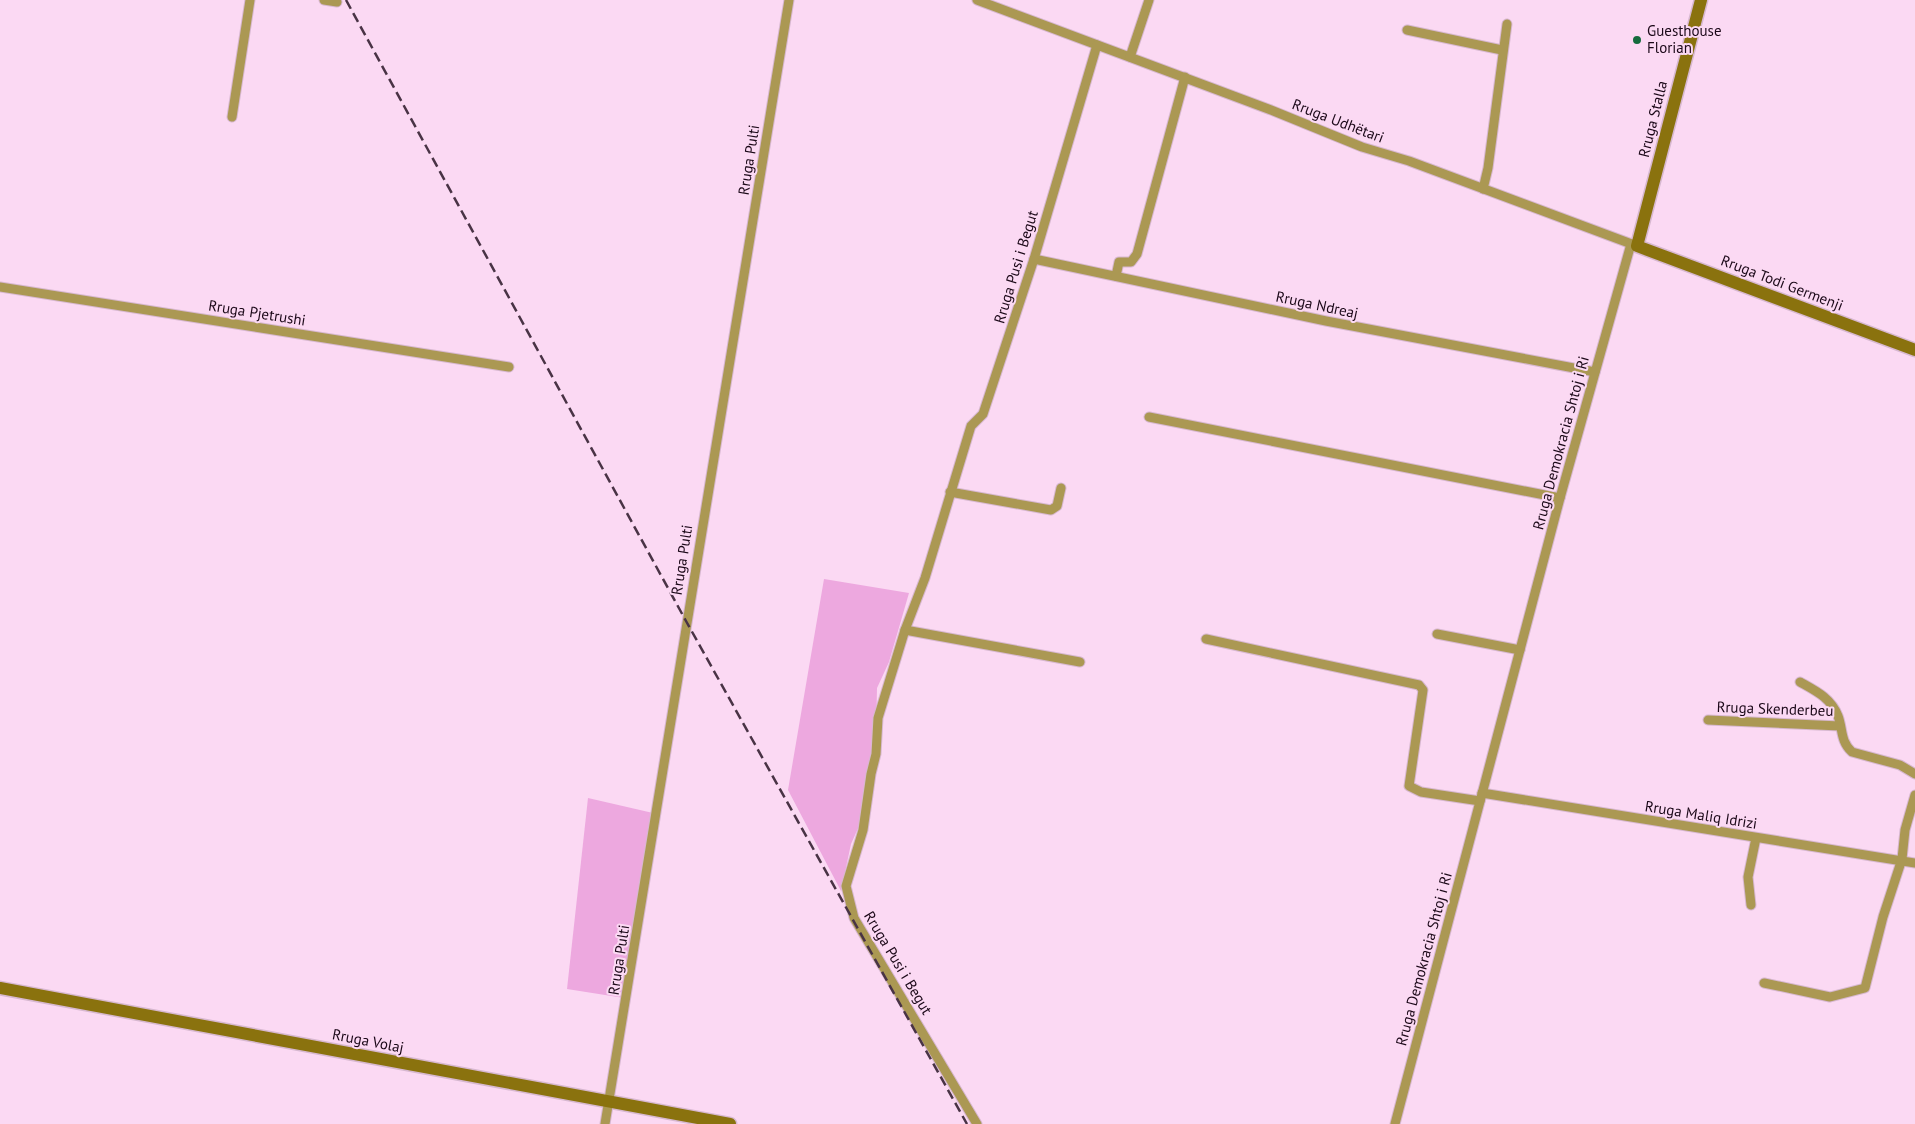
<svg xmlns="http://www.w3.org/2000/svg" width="1915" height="1124" font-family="'PT Sans',sans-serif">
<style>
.green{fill:#eda8df}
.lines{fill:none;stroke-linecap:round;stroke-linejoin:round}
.street-casing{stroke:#d7b8d0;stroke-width:11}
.secondary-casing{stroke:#d7b8d0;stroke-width:15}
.street{stroke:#ab9853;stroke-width:9}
.secondary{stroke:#8a720e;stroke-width:12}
.rail{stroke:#493345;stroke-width:2.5;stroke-dasharray:10 5;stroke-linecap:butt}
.poi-dot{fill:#156b3d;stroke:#fbd9f3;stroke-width:2}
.labels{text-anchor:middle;stroke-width:4;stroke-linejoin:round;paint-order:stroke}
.poi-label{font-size:15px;fill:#1b0818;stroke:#fbd9f3;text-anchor:start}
.street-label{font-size:15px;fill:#1b0818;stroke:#fbd9f3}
</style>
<rect width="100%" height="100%" fill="#fbd9f3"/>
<!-- green -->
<g class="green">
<polygon points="824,579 909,593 889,662 877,688 876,738 860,824 851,844 841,891 788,790"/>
<polygon points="588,798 653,813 624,998 567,989"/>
</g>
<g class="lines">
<!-- street casing -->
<g class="street-casing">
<g id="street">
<polyline points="324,0 337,2"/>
<polyline points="977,0 1271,110 1362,147 1409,161 1637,246"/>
<polyline points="1407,30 1502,50"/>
<polyline points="1130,57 1149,0"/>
<polyline points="232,117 250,0"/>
<polyline points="1483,189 1488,168 1507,24"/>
<polyline points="1034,259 1326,321 1595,372"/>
<polyline points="1116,276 1119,262 1131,262 1137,254 1185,77"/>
<polyline points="0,287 509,367"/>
<polyline points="1149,417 1560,498"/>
<polyline points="950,492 1051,510 1057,506 1061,488"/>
<polyline points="905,630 1080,662"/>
<polyline points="1437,634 1520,650"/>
<polyline points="1206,639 1419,685 1423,690 1409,786 1421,792 1480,801"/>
<path d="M1800,682C1816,691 1831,698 1838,716C1843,729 1840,741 1852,752L1900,765L1915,774"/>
<polyline points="1708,720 1840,726"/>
<polyline points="1482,793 1915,863"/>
<polyline points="1751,905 1748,877 1756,838"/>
<polyline points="1764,983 1830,997 1865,988 1883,917 1902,859 1905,830 1915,795"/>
<polyline points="605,1124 789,0"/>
<polyline points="977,1124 854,918 846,886 863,830 871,774 876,754 878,718 905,630 925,578 971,426 983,414 1034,259 1097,45"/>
<polyline points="1395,1124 1560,498 1631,244"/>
</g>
</g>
<!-- secondary casing -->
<g class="secondary-casing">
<g id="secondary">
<polyline points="1701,0 1637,246 1915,350"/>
<polyline points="0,988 730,1124"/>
</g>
</g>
<!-- street -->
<use href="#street" class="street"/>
<!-- secondary -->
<use href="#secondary" class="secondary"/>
<!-- rail -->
<polyline class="rail" points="346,0 686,621 967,1124"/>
</g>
<!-- markers -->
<circle class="poi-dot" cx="1637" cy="40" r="5"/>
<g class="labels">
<!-- poi labels -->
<g class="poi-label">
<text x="1647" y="36">Guesthouse<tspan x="1647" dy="17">Florian</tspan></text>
</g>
<!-- street labels -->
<g class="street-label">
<text transform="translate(1653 119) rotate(-76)" y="5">Rruga Stalla</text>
<text transform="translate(1338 121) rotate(21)" y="5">Rruga Udhëtari</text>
<text transform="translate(749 160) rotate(-81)" y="5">Rruga Pulti</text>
<text transform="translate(1016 267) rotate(-73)" y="5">Rruga Pusi i Begut</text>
<text transform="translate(1782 283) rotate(21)" y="5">Rruga Todi Germenji</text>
<text transform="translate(1317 305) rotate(12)" y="5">Rruga Ndreaj</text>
<text transform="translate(257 313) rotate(9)" y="5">Rruga Pjetrushi</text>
<text transform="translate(1561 443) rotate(-75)" y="5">Rruga Demokracia Shtoj i Ri</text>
<text transform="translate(682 560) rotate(-81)" y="5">Rruga Pulti</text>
<text transform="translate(1775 709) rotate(2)" y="5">Rruga Skenderbeu</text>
<text transform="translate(1701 815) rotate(9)" y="5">Rruga Maliq Idrizi</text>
<text transform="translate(1424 959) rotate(-75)" y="5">Rruga Demokracia Shtoj i Ri</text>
<text transform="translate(619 960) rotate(-81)" y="5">Rruga Pulti</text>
<text transform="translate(898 963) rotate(59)" y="5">Rruga Pusi i Begut</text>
<text transform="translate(368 1041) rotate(11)" y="5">Rruga Volaj</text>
</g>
</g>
</svg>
